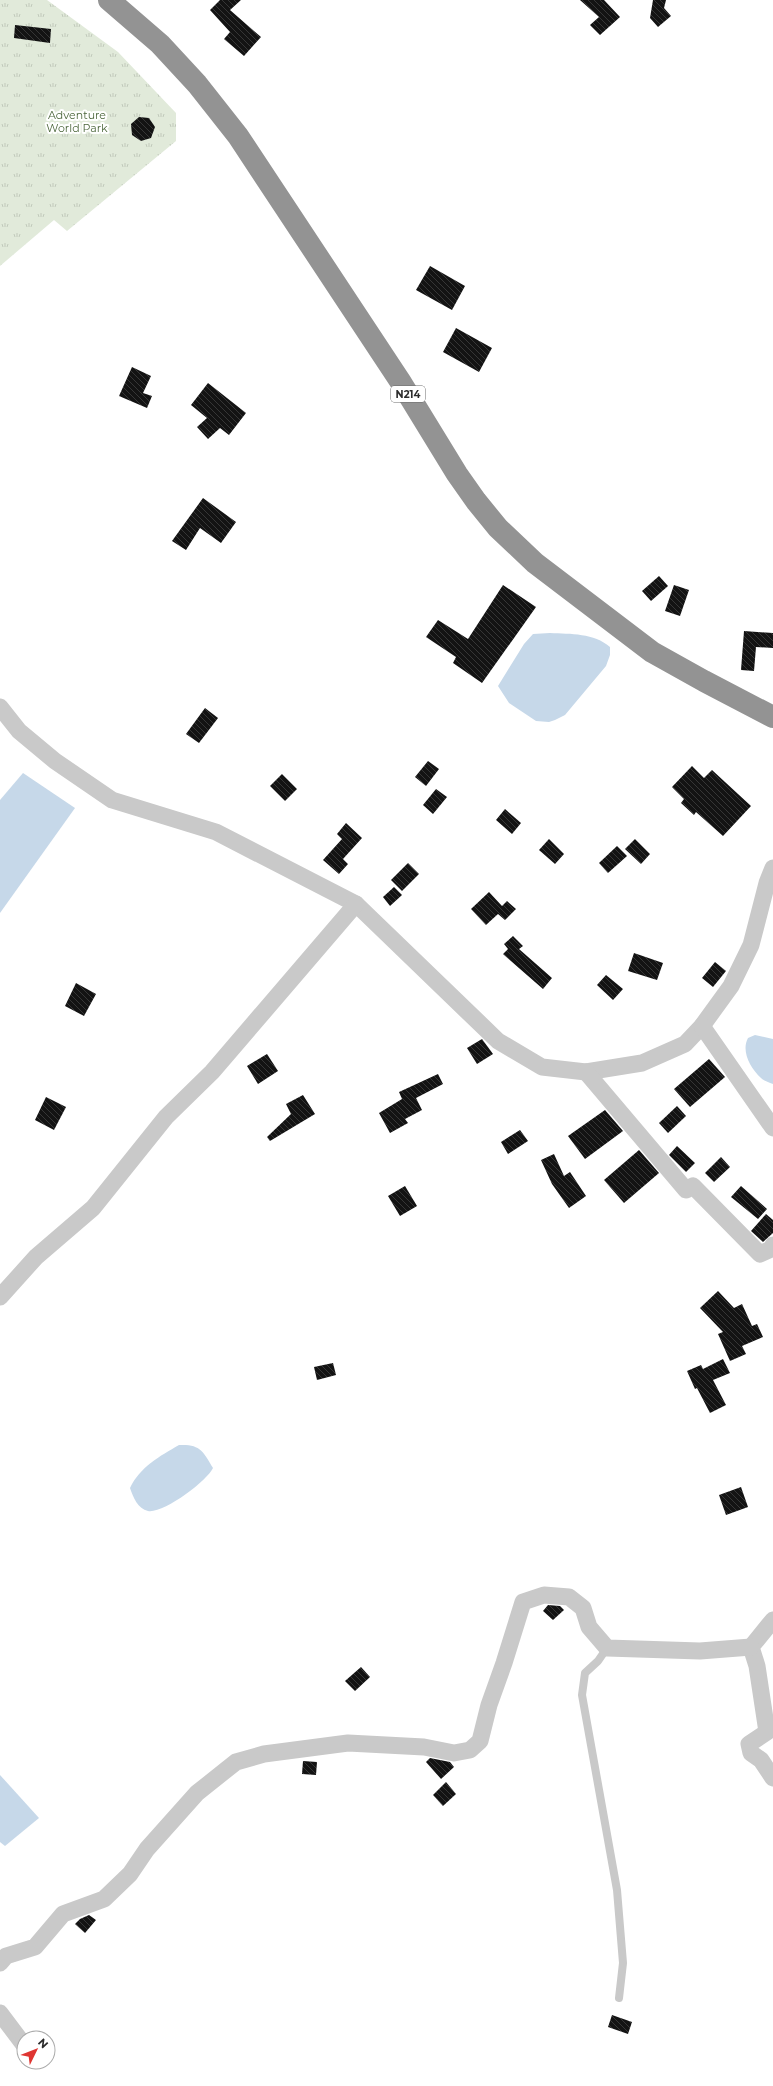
<svg xmlns="http://www.w3.org/2000/svg" width="773" height="2086" font-family="Montserrat,sans-serif">
<style>
.park{fill:url(#park-tufts)}
.water{fill:#c6d8e9}
.building{fill:url(#building-back-hatch)}
.lines{fill:none;stroke-linecap:round;stroke-linejoin:round}
.lane{stroke:#c9c9c9;stroke-width:8}
.street{stroke:#c9c9c9;stroke-width:17}
.highway{stroke:#939393;stroke-width:22}
.labels{text-anchor:middle;stroke-width:4;stroke-linejoin:round;paint-order:stroke}
.shield{fill:#fff;stroke:#6b6b6b;stroke-width:1}
.shield-label{font-size:10px;font-weight:bold;fill:#2c2c2c}
.park-label{font-size:11px;fill:#4b663b;stroke:#fff}
</style>
<defs>
<pattern id="park-tufts" width="24" height="20" patternUnits="userSpaceOnUse"><rect width="24" height="20" fill="#e1eada"/><path d="M3 7l-1-3M5 7V3M7 7l1-3M15 17l-1-3M17 17v-4M19 17l1-3" fill="none" stroke="#c1c9bb"/></pattern>
<pattern id="building-back-hatch" width="6" height="6" patternUnits="userSpaceOnUse"><rect width="6" height="6" fill="#131313"/><path d="M-1 5l2 2M0 0l6 6M5-1l2 2" fill="none" stroke="#363636"/></pattern>
</defs>
<rect width="100%" height="100%" fill="#fff"/>
<!-- park -->
<polygon class="park" points="0,0 47,0 118,52 176,113 176,141 67,231 54,220 0,266"/>
<!-- water -->
<g class="water">
<path d="M550,633C571,634 594,633 610,647V655L606,666L565,715L555,720L549,722L536,721L509,703L498,686L524,644L533,634Z"/>
<polygon points="23,773 75,808 0,913 0,800"/>
<path d="M755,1035L773,1039V1084C769,1082 764,1081 761,1078C750,1068 741,1051 748,1038Z"/>
<path d="M179,1445C200,1444 203,1451 213,1468C207,1481 163,1514 148,1511C138,1509 133,1497 130,1488C140,1467 160,1456 179,1445Z"/>
<polygon points="0,1775 39,1818 5,1846 0,1842"/>
</g>
<!-- building -->
<g class="building">
<polygon points="220,0 241,0 230,10 261,37 244,56 224,39 230,32 210,10"/>
<polygon points="580,0 604,0 620,17 600,35 590,25 599,17"/>
<polygon points="653,0 666,0 664,8 671,16 658,27 650,18"/>
<polygon points="15,25 51,29 50,43 14,38"/>
<polygon points="139,117 149,118 155,127 151,138 141,141 132,135 131,124"/>
<polygon points="430,266 465,286 452,310 416,290"/>
<polygon points="456,328 492,348 479,372 443,352"/>
<polygon points="132,367 151,376 143,393 152,396 147,408 119,396"/>
<polygon points="208,383 246,413 229,435 220,428 208,439 197,427 207,418 191,405"/>
<polygon points="203,498 236,522 221,543 200,528 186,550 172,541"/>
<polygon points="659,576 668,586 651,601 642,591"/>
<polygon points="503,585 536,607 482,683 453,663 456,657 426,637 438,620 468,639"/>
<polygon points="674,585 689,590 680,616 665,611"/>
<polygon points="744,631 773,633 773,648 756,647 754,671 741,670"/>
<polygon points="205,708 218,718 199,743 186,734"/>
<polygon points="428,761 439,769 426,786 415,777"/>
<polygon points="692,766 704,778 712,770 751,806 723,836 696,812 694,815 681,803 684,799 672,787"/>
<polygon points="282,774 297,789 285,801 270,786"/>
<polygon points="436,789 447,797 433,814 423,805"/>
<polygon points="505,809 521,823 512,834 496,820"/>
<polygon points="346,823 362,838 343,859 348,864 339,874 323,860 342,839 337,834"/>
<polygon points="549,839 564,854 555,864 539,850"/>
<polygon points="635,839 650,854 641,864 625,849"/>
<polygon points="617,846 627,856 608,873 599,863"/>
<polygon points="408,863 419,874 402,891 391,880"/>
<polygon points="394,887 402,895 390,906 383,897"/>
<polygon points="489,892 502,906 507,901 516,909 505,920 498,914 486,925 471,909"/>
<polygon points="513,936 523,946 519,949 552,978 543,989 503,954 508,949 504,944"/>
<polygon points="634,953 663,963 657,980 628,971"/>
<polygon points="715,962 726,971 713,987 702,978"/>
<polygon points="606,975 623,989 613,1000 597,985"/>
<polygon points="76,983 96,994 84,1016 65,1006"/>
<polygon points="482,1039 493,1054 477,1064 467,1048"/>
<polygon points="267,1054 278,1071 258,1084 247,1066"/>
<polygon points="709,1059 725,1077 690,1107 674,1089"/>
<polygon points="438,1074 443,1084 416,1098 422,1110 405,1119 408,1123 390,1133 379,1113 402,1099 399,1092"/>
<polygon points="303,1095 315,1114 270,1141 267,1137 291,1114 286,1104"/>
<polygon points="46,1097 66,1107 54,1130 35,1120"/>
<polygon points="677,1106 686,1116 668,1133 659,1123"/>
<polygon points="605,1110 623,1131 585,1159 568,1136"/>
<polygon points="520,1130 528,1141 508,1154 501,1142"/>
<polygon points="677,1146 695,1163 686,1172 669,1155"/>
<polygon points="639,1150 659,1173 624,1203 604,1180"/>
<polygon points="554,1154 564,1176 570,1172 586,1196 569,1208 552,1184 541,1160"/>
<polygon points="721,1157 730,1167 714,1182 705,1173"/>
<polygon points="405,1186 417,1206 400,1216 388,1196"/>
<polygon points="741,1186 767,1209 758,1219 731,1197"/>
<polygon points="766,1214 773,1220 773,1233 763,1242 751,1231"/>
<polygon points="718,1291 734,1308 742,1304 752,1326 757,1324 763,1337 742,1346 746,1354 730,1361 718,1334 723,1332 700,1308"/>
<polygon points="723,1359 730,1373 713,1380 726,1405 710,1413 697,1388 695,1389 687,1371 701,1365 703,1369"/>
<polygon points="333,1363 336,1375 317,1380 314,1367"/>
<polygon points="741,1487 748,1507 726,1515 719,1495"/>
<polygon points="548,1605 560,1606 564,1610 553,1620 543,1611"/>
<polygon points="361,1667 370,1677 355,1691 345,1681"/>
<polygon points="430,1758 450,1762 454,1767 441,1779 426,1762"/>
<polygon points="303,1761 317,1762 316,1775 302,1774"/>
<polygon points="446,1782 456,1794 443,1806 433,1795"/>
<polygon points="89,1915 96,1920 85,1933 75,1924 80,1919"/>
<polygon points="612,2015 632,2022 628,2034 608,2027"/>
</g>
<g class="lines">
<!-- lane -->
<polyline class="lane" points="607,1648 598,1661 585,1673 582,1695 617,1890 623,1963 619,1998"/>
<!-- street -->
<g class="street">
<polyline points="0,707 19,731 55,761 112,800 216,832 356,904 498,1041 542,1067 586,1072 642,1063 685,1044 702,1026 731,986 751,945 767,883 773,868"/>
<polyline points="702,1026 773,1128"/>
<polyline points="586,1072 686,1190 693,1186 760,1254 771,1249 773,1245"/>
<polyline points="0,1297 36,1257 93,1208 166,1117 212,1072 356,904"/>
<polyline points="773,1620 751,1647 757,1666 767,1732 749,1744 751,1753 761,1760 773,1778"/>
<polyline points="0,1963 6,1956 35,1947 63,1914 104,1899 130,1874 147,1849 197,1793 236,1762 264,1754 348,1743 424,1747 454,1753 470,1750 480,1741 489,1705 504,1663 523,1602 544,1595 569,1597 583,1608 589,1627 607,1648 700,1651 751,1647"/>
<polyline points="0,2013 24,2045"/>
</g>
<!-- highway -->
<polyline class="highway" points="109,0 160,44 197,84 238,136 400,381 457,474 476,501 498,528 535,563 652,652 704,681 773,717"/>
</g>
<g class="labels">
<!-- shield labels -->
<rect class="shield" x="391" y="386" width="34" height="16" rx="3"/>
<g class="shield-label">
<text x="408" y="398">N214</text>
</g>
<!-- park labels -->
<g class="park-label">
<text x="77" y="119">Adventure<tspan x="77" dy="13">World Park</tspan></text>
</g>
</g>
<!-- north arrow -->
<g transform="translate(36 2050) rotate(47)"><circle r="19" fill="#ffffff" stroke="#ababab"/>
<path d="M0-3L7 15L0 10L-7 15Z" fill="#df3632"/>
<text y="-6" font-size="11" font-weight="bold" text-anchor="middle" fill="#2c2c2c">N</text>
</g>
</svg>
